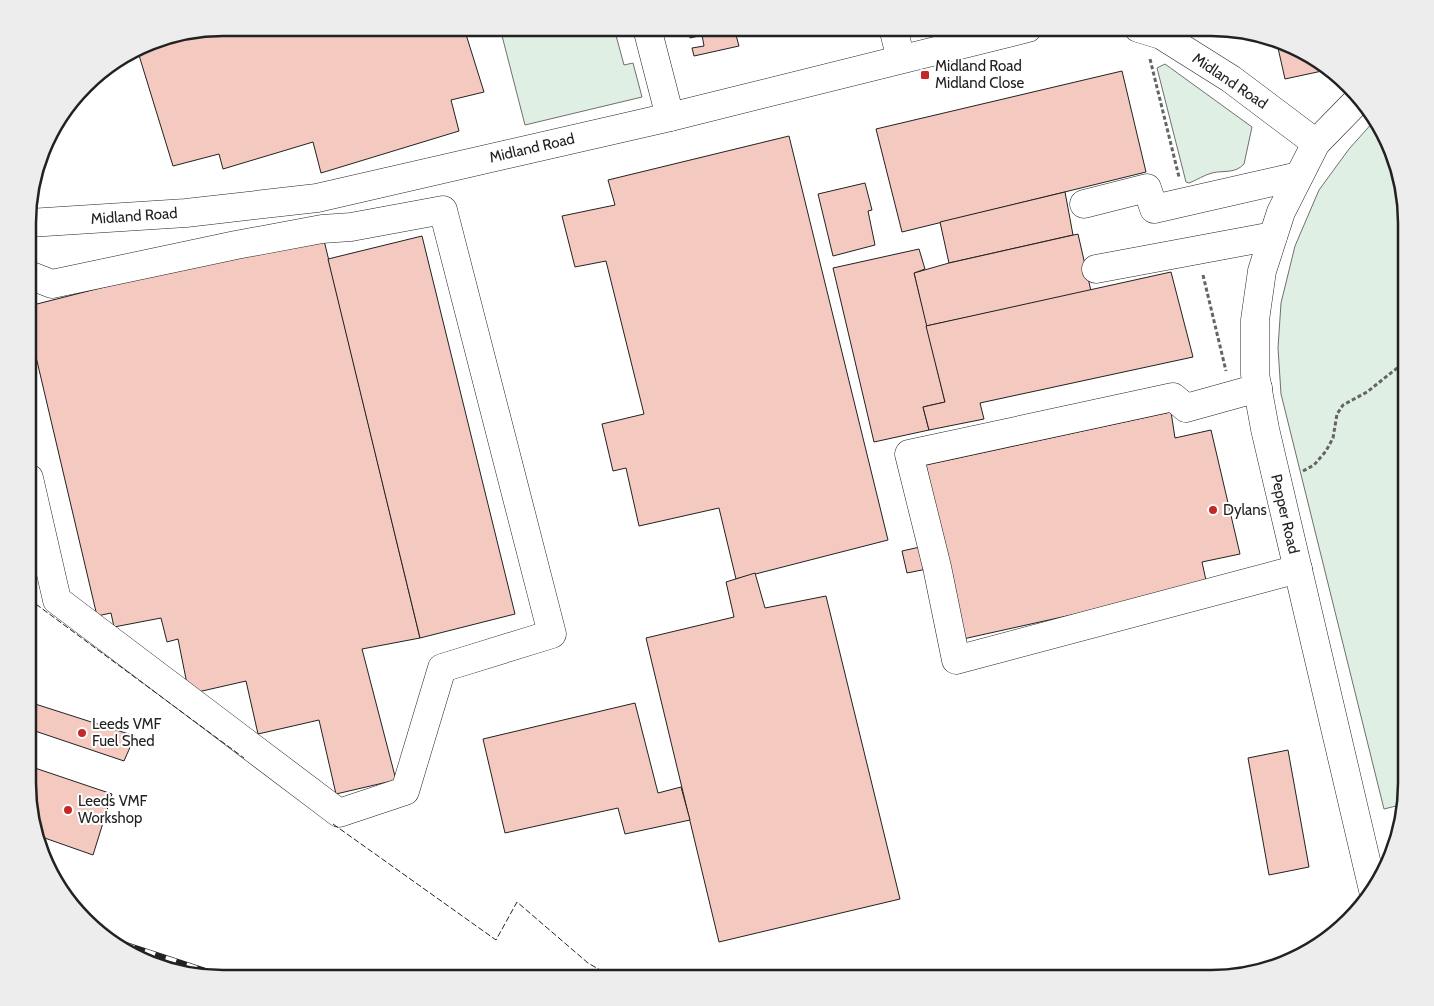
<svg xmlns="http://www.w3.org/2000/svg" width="1434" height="1006" font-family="Cabin,sans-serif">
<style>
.green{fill:#e0efe3;stroke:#6f6f6f}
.building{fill:#f3c9c0;stroke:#222}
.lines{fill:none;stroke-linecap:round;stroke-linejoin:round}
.minor-casing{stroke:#222;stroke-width:29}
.path{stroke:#646464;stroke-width:3;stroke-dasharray:4 2.5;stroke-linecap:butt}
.minor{stroke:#fff;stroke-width:28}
.rail-casing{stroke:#222;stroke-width:5.5}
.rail{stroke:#fff;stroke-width:4;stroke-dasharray:11;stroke-linecap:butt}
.fence{stroke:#222;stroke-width:1;stroke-dasharray:6 2.5;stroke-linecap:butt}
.poi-dot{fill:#c62828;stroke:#fff;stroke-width:2}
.labels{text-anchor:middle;stroke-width:4;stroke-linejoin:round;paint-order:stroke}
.poi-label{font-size:15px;fill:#222;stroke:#fff;text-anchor:start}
.street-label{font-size:15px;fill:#222;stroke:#fff}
.rim{fill:none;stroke:#222;stroke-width:2.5}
</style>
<rect width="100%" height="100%" fill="#fff"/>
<!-- green -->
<g class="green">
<polygon points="500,28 614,28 624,65 633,63 642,97 525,125"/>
<path d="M1165,64L1252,127L1244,164C1235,174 1224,170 1212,173C1204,175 1197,180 1189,183L1186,182L1157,68Z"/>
<polygon points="1374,121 1386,136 1406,210 1406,796 1404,804 1384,809 1281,394 1278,348 1281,303 1295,246 1319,190 1349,149"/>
</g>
<!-- building -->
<g class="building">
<polygon points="223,28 464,28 484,92 451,100 459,131 321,173 313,142 223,169 219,154 173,166 138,52 125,57 148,42"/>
<polygon points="695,28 734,28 690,38 688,29"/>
<polygon points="734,28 739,46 694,56 692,48 704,46 702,35"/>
<polygon points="1289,46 1321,63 1322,71 1285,79 1278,48"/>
<polygon points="1122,71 1146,172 902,232 876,129"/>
<polygon points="789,136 888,540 736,579 719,508 639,526 626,468 613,471 602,424 644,414 606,261 575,267 562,216 615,205 608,180"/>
<polygon points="865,183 872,210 868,211 875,245 833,256 818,194"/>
<polygon points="1065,192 1073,235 949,263 940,222"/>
<polygon points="322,232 420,638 362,649 396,780 336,794 319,720 258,734 246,681 189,694 178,639 167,642 161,618 114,627 111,613 97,616 29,327 29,306"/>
<polygon points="1078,234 1091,291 926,326 914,273 949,263"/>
<polygon points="422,236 515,614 420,638 328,259"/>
<polygon points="919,249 925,269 914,273 945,402 923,407 929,430 874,442 833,268"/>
<polygon points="1171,272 1193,357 980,403 984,419 929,430 923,407 945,402 926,326"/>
<polygon points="1171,412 1175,438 1211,430 1240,554 1202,562 1207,585 963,639 947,565 907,573 902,551 942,542 926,465"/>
<polygon points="755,573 765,608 826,596 900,899 719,942 646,638 734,617 726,582"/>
<polygon points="29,702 135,736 124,761 29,729"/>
<polygon points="635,703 658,793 681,787 690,820 625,834 618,808 505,833 483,739"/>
<polygon points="1288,750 1309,867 1269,875 1248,758"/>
<polygon points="29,766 112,794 93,855 39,836 29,808"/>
</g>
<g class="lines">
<!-- minor casing -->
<g class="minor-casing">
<g id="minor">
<polyline points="647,28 670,117"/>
<polyline points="893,28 901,59"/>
<polyline points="1138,28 1161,35 1231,79 1316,143"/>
<polyline points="1357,101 1316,143 1281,212 1262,271 1255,320 1255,374 1265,429 1373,890"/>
<polyline points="1084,204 1147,188 1154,209 1299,176"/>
<polyline points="29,223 186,213 317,198 670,117 1028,28"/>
<polyline points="1096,269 1273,236"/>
<polyline points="29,275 52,284 236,245 322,229 351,227 443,210 552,634 442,668 405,791 339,813 57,600 29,478"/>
<polyline points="1258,388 1186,408 1173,397 909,454 937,567 956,660 1298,569"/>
</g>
</g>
<!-- path -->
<g class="path">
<polyline points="1150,59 1179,177"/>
<polyline points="1203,275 1226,371"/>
<polyline points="1303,471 1314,465 1326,451 1333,438 1337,414 1343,405 1367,392 1406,361"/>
</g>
<!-- minor -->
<use href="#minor" class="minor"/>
<!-- rail casing -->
<g class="rail-casing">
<polyline id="rail" points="103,937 228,978"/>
</g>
<!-- rail -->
<use href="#rail" class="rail"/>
<!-- fence -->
<g class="fence">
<polyline points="29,599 244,758"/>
<polyline points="333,824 496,940 517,902 588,963 614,978"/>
</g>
</g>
<!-- markers -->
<g class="poi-dot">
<rect x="920" y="70" width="10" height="10" rx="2.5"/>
<circle cx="1213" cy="510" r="5"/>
<circle cx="82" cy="733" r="5"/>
<circle cx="68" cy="810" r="5"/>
</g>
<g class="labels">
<!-- poi labels -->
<g class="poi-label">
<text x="935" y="71">Midland Road<tspan x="935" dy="17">Midland Close</tspan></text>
<text x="1223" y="515">Dylans</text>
<text x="92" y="729">Leeds VMF<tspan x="92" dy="17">Fuel Shed</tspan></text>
<text x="78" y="806">Leeds VMF<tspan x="78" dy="17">Workshop</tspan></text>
</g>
<!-- street labels -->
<g class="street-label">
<text transform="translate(1230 81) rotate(34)" y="5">Midland Road</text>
<text transform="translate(532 148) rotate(-13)" y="5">Midland Road</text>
<text transform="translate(134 216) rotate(-4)" y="5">Midland Road</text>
<text transform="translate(1285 514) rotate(77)" y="5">Pepper Road</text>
</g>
</g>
<!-- crop -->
<path d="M0 0H1434V1006H0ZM223 36H1211A187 187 0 0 1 1398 223V783A187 187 0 0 1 1211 970H223A187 187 0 0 1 36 783V223A187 187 0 0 1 223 36Z" fill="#ededed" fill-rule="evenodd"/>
<path class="rim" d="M223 36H1211A187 187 0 0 1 1398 223V783A187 187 0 0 1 1211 970H223A187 187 0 0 1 36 783V223A187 187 0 0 1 223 36Z"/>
</svg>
